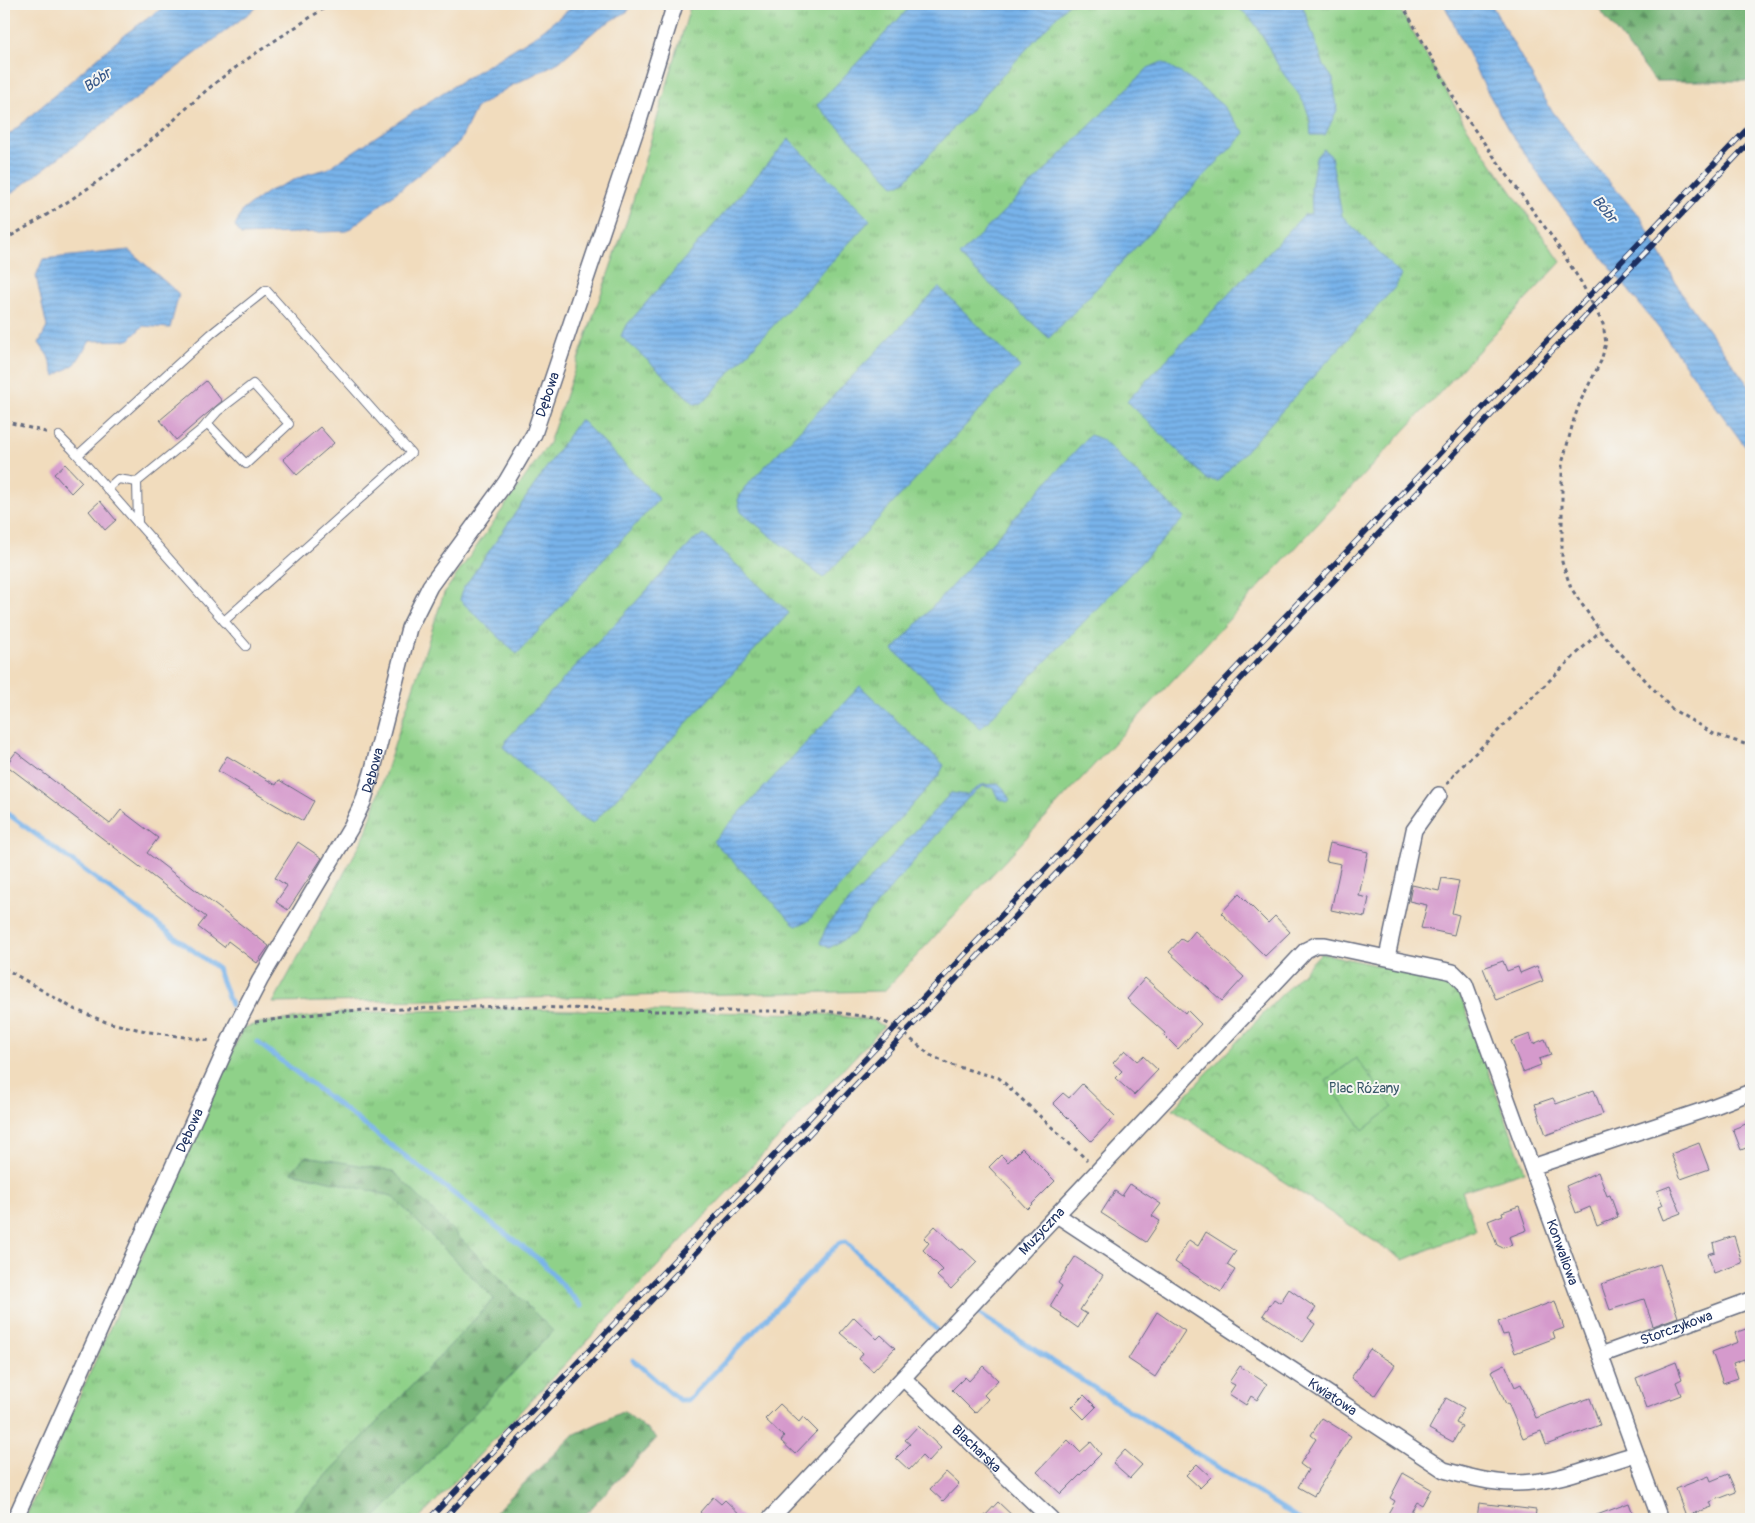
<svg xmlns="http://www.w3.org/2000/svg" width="1755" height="1523" font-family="Pangolin,sans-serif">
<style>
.grass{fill:url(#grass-tufts);stroke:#558074}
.forest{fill:url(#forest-firs);stroke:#47716a}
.park{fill:url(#park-crowns);stroke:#558074}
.pitch{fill:#8fd189;stroke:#558074}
.water{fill:url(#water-rules);stroke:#4a71a4}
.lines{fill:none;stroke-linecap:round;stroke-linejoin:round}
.stream{stroke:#78b3ea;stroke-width:5}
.building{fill:#d59acc}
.service-casing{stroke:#666c7f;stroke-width:10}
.minor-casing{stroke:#666c7f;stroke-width:18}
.path{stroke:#666c7f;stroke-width:3;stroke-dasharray:4 4;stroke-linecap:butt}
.service{stroke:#fff;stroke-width:8}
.minor{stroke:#fff;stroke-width:15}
.rail-casing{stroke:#1b2f5e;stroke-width:5.5}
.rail{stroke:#f6f6f2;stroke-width:4;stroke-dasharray:11;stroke-linecap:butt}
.labels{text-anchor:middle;stroke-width:4;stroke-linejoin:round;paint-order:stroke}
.street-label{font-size:14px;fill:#1b2f5e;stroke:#f6f6f2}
.park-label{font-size:14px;fill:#385869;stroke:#f6f6f2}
.water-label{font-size:15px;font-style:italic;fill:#375788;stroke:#f6f6f2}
</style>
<defs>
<pattern id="grass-tufts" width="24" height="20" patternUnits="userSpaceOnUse" patternTransform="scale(1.25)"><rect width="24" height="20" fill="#8fd189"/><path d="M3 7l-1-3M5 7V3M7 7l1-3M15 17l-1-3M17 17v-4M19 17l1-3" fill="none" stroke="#74aa73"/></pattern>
<pattern id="forest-firs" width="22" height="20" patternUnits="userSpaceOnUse" patternTransform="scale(1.25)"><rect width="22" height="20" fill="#73b375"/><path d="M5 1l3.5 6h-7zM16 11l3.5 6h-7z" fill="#5e9263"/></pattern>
<pattern id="park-crowns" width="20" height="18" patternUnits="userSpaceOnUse" patternTransform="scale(1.25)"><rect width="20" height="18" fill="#8fd189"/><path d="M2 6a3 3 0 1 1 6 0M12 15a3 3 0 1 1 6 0" fill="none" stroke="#74aa73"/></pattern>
<pattern id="water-rules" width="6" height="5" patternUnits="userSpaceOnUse" patternTransform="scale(1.25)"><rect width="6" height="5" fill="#78b3ea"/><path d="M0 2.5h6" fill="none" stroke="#6292c1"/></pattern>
</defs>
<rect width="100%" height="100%" fill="#f6f6f2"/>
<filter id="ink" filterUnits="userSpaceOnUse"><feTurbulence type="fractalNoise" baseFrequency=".02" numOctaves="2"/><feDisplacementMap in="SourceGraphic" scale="10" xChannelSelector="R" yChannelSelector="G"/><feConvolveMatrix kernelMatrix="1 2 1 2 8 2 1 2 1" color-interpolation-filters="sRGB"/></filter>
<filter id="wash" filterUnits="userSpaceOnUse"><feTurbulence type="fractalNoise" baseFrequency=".0096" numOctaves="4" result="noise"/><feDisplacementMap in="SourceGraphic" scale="20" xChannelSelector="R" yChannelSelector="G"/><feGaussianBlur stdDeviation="1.12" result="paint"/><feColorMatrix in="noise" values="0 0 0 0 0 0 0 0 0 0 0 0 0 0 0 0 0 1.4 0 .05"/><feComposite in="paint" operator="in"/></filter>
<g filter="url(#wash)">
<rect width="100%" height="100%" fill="#f1dcbd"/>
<!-- grass -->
<g class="grass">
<polygon points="691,4 1397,4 1469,131 1561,262 884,991 273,1003 365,835 444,593 549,443 628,217"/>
<polygon points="506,1009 822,1014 872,1020 884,1026 419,1519 25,1519 243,1028 260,1023 339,1013"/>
</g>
<!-- forest -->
<g class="forest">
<polygon points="1595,4 1751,4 1751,81 1655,81"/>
<polygon points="306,1156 393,1171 553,1331 374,1519 285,1519 494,1299 392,1196 291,1172"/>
<polygon points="624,1411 657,1438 581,1519 488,1519 573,1435"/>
</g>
<!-- park -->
<polygon class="park" points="1321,953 1451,982 1459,991 1525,1171 1462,1191 1476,1230 1403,1260 1173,1109"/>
<!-- pitch -->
<polygon class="pitch" points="1356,1058 1393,1107 1363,1130 1326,1081"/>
<!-- water -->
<g class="water">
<polygon points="168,4 261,4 4,199 4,139 124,35"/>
<polygon points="576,4 633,4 628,11 597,29 559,62 509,87 476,108 459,143 347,231 241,235 235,226 243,210 269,191 308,174 327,169 439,95 535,36"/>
<polygon points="913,4 1068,4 905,181 895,186 817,105"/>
<path d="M1230,4H1302L1324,66L1333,79L1337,110L1325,135H1311C1310,129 1311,122 1309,116C1304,97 1291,85 1281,70C1266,46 1258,15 1230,4Z"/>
<polygon points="1444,4 1491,4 1550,108 1589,159 1641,218 1682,294 1751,389 1751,451 1744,445 1661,331 1555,198 1508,129 1478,74"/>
<polygon points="1162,62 1189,78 1222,105 1245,133 1049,338 959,256 1148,68"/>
<polygon points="789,139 870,220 702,403 695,404 621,336 625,327"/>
<polygon points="1323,149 1331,156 1342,216 1401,275 1396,286 1218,481 1208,480 1127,401 1304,215 1312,213 1311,188 1316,157"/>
<polygon points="129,250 179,294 170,328 143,326 129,340 90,341 75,364 55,376 48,356 39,343 47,327 36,276 43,259"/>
<polygon points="939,287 1020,367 823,578 741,512 738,500 745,487"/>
<polygon points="580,419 659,499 517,654 460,600 463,589"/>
<polygon points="1090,435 1101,439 1184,518 981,728 893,650"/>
<polygon points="704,535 789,613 593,823 577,814 503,747 508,738 696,538"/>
<polygon points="860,686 944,765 939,775 808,921 796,926 713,841"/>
<polygon points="999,784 1004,789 1010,800 1007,802 998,798 993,788 983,786 968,798 883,897 853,934 829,948 820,943 827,925 951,793 967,795 982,785"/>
</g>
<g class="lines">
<!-- stream -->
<g class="stream">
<polyline points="4,811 217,968 231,1005"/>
<polyline points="257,1042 541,1261 581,1306"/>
<polyline points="976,1312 1299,1519"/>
<polyline points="633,1360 679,1400 688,1400 839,1243 846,1242 936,1329"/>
</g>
</g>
<g id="blocks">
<!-- building -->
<g class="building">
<polygon points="206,381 222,401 176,440 160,420"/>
<polygon points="320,427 334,443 297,475 283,459"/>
<polygon points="65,464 82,482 71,493 54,474"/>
<polygon points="100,501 116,520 105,530 89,511"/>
<polygon points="16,752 110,824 121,810 158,838 147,853 269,946 257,963 228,941 224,947 198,927 206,917 6,765"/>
<polygon points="227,756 276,785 279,780 314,801 303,821 218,771"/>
<polygon points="298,842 322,858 288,910 276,902 287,886 275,878"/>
<polygon points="1330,843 1368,852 1359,896 1369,898 1365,917 1331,910 1341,864 1326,861"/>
<polygon points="1442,878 1459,881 1452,913 1459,915 1454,935 1421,928 1427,905 1409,901 1412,885 1439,891"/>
<polygon points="1239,894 1268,923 1275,916 1290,932 1265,956 1221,913"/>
<polygon points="1195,931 1244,977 1222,1001 1169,952 1181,939 1186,942"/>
<polygon points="1503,961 1507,971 1518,967 1520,973 1537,966 1543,981 1496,1000 1483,968"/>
<polygon points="1145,978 1185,1013 1187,1010 1201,1024 1178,1049 1164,1035 1165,1033 1127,999"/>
<polygon points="1530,1034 1533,1044 1545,1039 1551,1055 1539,1059 1541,1065 1523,1072 1511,1041"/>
<polygon points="1125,1050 1137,1061 1143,1056 1158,1070 1134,1095 1115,1078 1122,1071 1113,1063"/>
<polygon points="1082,1084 1115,1116 1091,1141 1053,1103 1063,1093 1069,1098"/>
<polygon points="1594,1090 1603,1114 1546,1135 1535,1104 1553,1098 1556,1104"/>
<polygon points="1751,1122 1751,1146 1741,1150 1733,1129"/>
<polygon points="1699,1143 1709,1169 1681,1179 1671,1154"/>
<polygon points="1022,1148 1055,1181 1027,1209 1013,1194 1014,1193 989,1167 1001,1155 1008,1162"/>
<polygon points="1598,1172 1607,1196 1610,1195 1618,1217 1597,1226 1590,1207 1576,1213 1566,1186"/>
<polygon points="1130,1184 1161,1204 1152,1216 1160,1221 1146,1242 1101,1213 1115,1191 1122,1196"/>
<polygon points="1670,1186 1681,1213 1663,1220 1658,1207 1663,1205 1657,1191"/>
<polygon points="1519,1206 1527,1230 1509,1237 1512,1245 1503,1248 1497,1245 1488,1221 1503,1215 1502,1212"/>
<polygon points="935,1226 961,1250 963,1249 977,1262 951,1289 937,1276 943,1270 923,1250 929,1243 924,1238"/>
<polygon points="1206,1232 1236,1251 1227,1265 1235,1270 1221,1292 1175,1262 1189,1240 1198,1246"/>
<polygon points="1734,1236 1742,1263 1714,1273 1708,1254 1715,1252 1713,1243"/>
<polygon points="1075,1257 1103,1275 1080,1310 1087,1314 1078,1328 1061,1316 1062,1314 1050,1306 1062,1286 1058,1283"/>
<polygon points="1660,1264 1678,1317 1653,1326 1644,1299 1610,1310 1601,1284"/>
<polygon points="1289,1289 1316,1308 1308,1319 1315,1324 1303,1342 1263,1315 1274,1299 1280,1303"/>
<polygon points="1555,1301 1564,1328 1553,1332 1555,1338 1515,1353 1508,1334 1503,1335 1498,1322"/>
<polygon points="1157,1312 1185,1331 1155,1377 1128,1359"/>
<polygon points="854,1317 877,1339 881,1335 895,1348 873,1371 859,1359 863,1353 840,1333"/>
<polygon points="1751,1327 1751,1374 1750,1374 1744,1359 1733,1363 1738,1378 1723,1383 1712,1352 1738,1342 1735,1333"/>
<polygon points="1370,1349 1395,1365 1375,1395 1351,1378"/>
<polygon points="1676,1362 1682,1379 1676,1382 1681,1395 1647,1408 1636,1378"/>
<polygon points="1505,1364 1515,1387 1521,1384 1536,1418 1590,1398 1600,1425 1546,1445 1541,1431 1523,1438 1508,1403 1506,1404 1491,1371"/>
<polygon points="983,1366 998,1380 984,1395 988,1399 975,1413 952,1390 965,1377 969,1381"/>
<polygon points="1240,1366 1267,1384 1257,1400 1251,1396 1246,1405 1229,1394 1235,1385 1229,1382"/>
<polygon points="1084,1395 1096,1407 1084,1419 1072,1407"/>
<polygon points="1446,1398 1464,1408 1456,1423 1462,1426 1453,1442 1429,1429"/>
<polygon points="780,1404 799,1422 803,1417 817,1431 795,1454 781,1441 784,1437 765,1419"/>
<polygon points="1322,1418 1351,1436 1314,1496 1298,1487 1308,1470 1300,1464 1316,1439 1311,1435"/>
<polygon points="918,1426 941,1448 928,1462 922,1456 909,1470 896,1458 910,1444 905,1440"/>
<polygon points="1068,1440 1080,1452 1091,1442 1101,1454 1061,1494 1037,1472"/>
<polygon points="1125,1450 1142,1465 1130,1478 1113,1463"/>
<polygon points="1197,1464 1211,1477 1200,1488 1186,1475"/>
<polygon points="946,1472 959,1484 943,1501 930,1489"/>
<polygon points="1403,1473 1431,1489 1422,1505 1417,1502 1407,1519 1385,1519 1395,1501 1390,1498"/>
<polygon points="1728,1474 1736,1492 1710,1502 1712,1507 1686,1516 1676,1489 1709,1476 1711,1481"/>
<polygon points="713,1497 721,1504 725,1500 745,1519 706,1519 700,1512"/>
<polygon points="998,1502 1016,1519 982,1519"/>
<polygon points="1479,1503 1536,1510 1535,1519 1477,1519"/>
<polygon points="1629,1503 1635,1519 1589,1519 1589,1518"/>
</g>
</g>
</g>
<g filter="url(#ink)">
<use href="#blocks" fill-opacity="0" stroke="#666c7f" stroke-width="1"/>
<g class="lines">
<!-- service casing -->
<g class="service-casing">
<g id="service">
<polyline points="59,436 73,450 246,646"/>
<polyline points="78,455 211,334 266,290 411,453 224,621"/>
<polyline points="107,489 118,479 137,482"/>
<polyline points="138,524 137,482 203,428 218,411 253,384 289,424 246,464 207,423"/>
</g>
</g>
<!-- minor casing -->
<g class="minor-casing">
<g id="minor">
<polyline points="1387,957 1414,830 1439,795"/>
<polyline points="1532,1167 1707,1109 1751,1092"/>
<path id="s1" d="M1057,1215L1444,1470C1466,1476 1489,1483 1512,1483C1553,1484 1597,1465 1636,1454"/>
<path id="s2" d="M1601,1355L1751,1300"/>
<path id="s3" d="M903,1378L1051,1519"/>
<path id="s4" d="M15,1519L236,1026L260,980L350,829L363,802L372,773L409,628L430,586L506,482L534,434L638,124L675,4"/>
<path id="s5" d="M770,1519L1306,950L1316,945H1325L1453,972L1465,984L1660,1519"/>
</g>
</g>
<!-- path -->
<g class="path">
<polyline points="1402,4 1461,111 1552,237 1581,282 1603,324 1606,343 1601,361 1581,400 1574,419 1562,464 1562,562 1571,588 1600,631"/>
<path d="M4,240C55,211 104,180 149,142C170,125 188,106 208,89C246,57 290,32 330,4"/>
<polyline points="4,421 49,433"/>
<polyline points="1447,784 1456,772 1600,631 1672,709 1714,734 1751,746"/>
<polyline points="4,968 74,1009 106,1022 150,1032 212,1041"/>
<polyline points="255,1022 339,1011 505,1006 655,1011 826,1011 875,1018 896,1027 930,1055 951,1065 999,1078 1087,1160"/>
</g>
<!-- service -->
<use href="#service" class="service"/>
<!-- minor -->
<use href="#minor" class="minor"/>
<!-- rail casing -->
<g class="rail-casing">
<g id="rail">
<polyline points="429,1519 1751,125"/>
<polyline points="444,1519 1751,141"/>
</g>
</g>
<!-- rail -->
<use href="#rail" class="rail"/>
</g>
</g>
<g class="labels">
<!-- street labels -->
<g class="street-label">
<text dy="5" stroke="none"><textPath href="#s4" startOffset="1251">Dębowa</textPath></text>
<text dy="5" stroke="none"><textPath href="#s4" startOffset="831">Dębowa</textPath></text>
<text dy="5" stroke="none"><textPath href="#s4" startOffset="426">Dębowa</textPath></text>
<text dy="5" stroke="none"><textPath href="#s5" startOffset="396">Muzyczna</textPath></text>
<text dy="5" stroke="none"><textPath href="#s5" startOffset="1235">Konwaliowa</textPath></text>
<text dy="5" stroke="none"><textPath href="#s2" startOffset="80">Storczykowa</textPath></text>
<text dy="5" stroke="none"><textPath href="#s1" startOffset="330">Kwiatowa</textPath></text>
<text dy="5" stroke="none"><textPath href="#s3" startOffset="102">Blacharska</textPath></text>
</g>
<!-- park labels -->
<g class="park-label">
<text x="1364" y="1093">Plac Różany</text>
</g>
<!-- water labels -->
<g class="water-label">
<text transform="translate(97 80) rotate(-35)" y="5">Bóbr</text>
<text transform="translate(1605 209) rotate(51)" y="5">Bóbr</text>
</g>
</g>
<!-- margin -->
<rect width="1755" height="1523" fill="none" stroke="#f6f6f2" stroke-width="20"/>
</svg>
